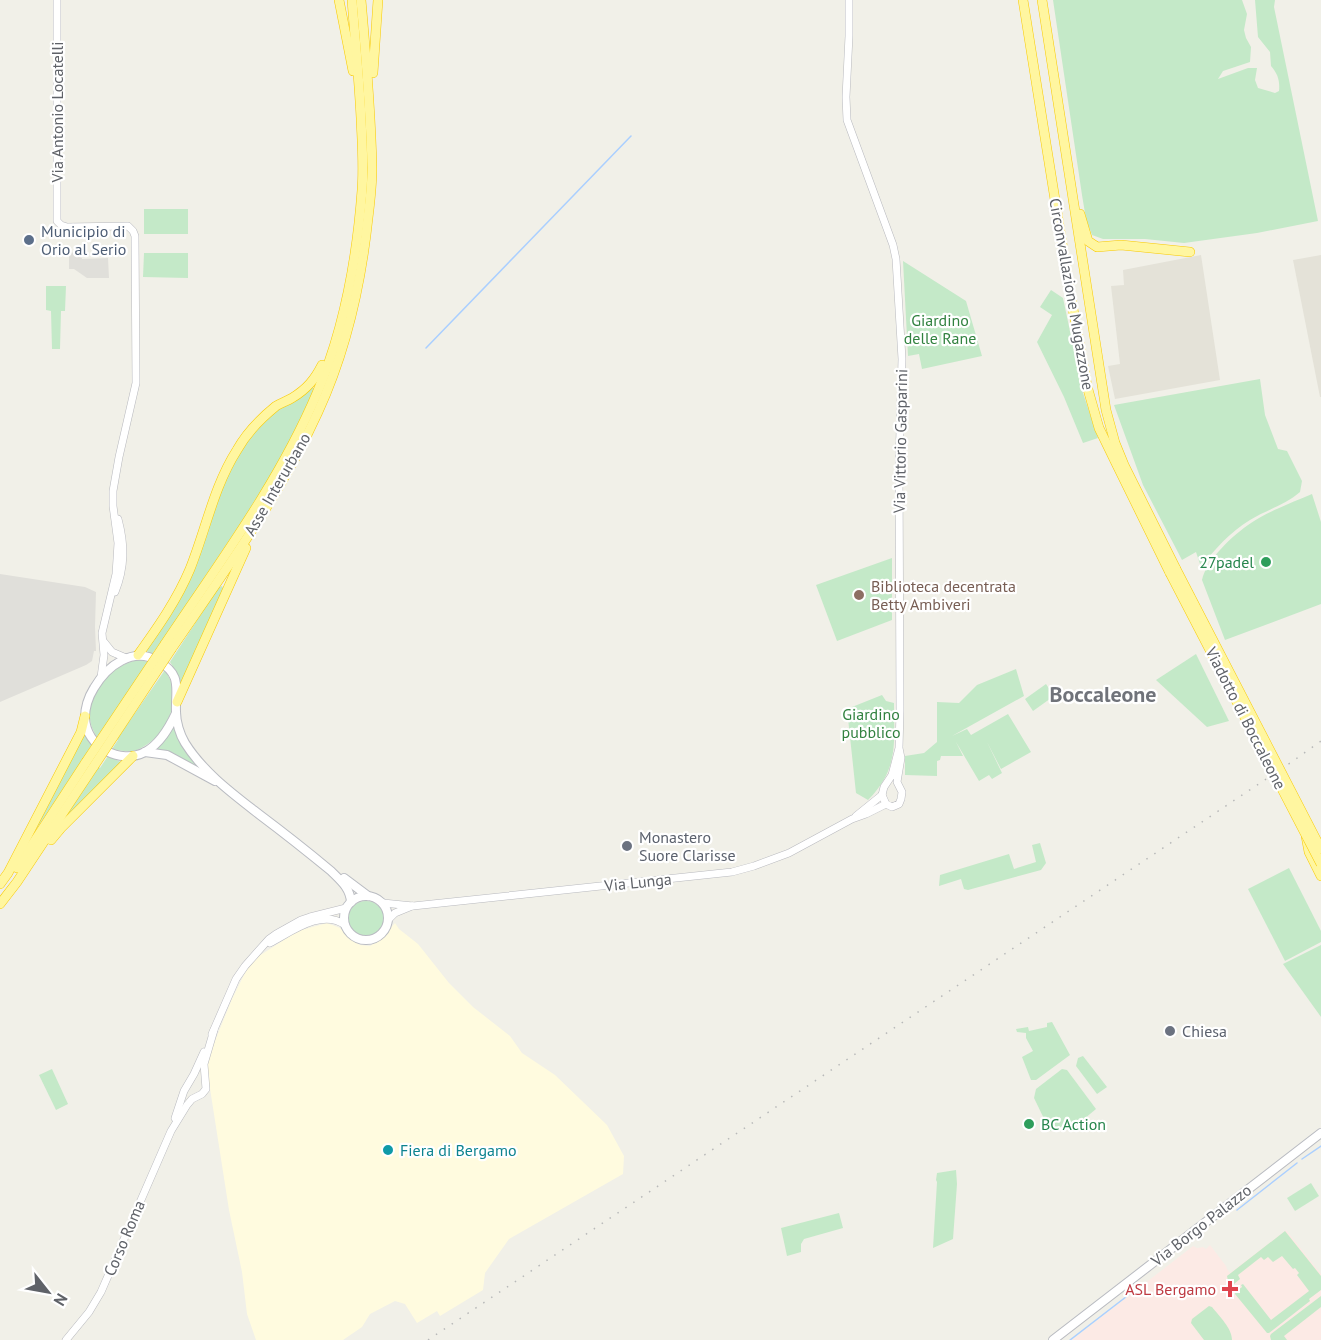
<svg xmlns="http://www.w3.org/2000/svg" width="1321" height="1340" font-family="'PT Sans',sans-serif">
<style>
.commercial{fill:#fffbdf}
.industrial{fill:#e0dfda}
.education{fill:#e4e2d8}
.medical{fill:#fceae5}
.green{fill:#c4e9c8}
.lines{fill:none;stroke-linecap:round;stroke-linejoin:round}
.stream{stroke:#aacfff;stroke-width:1.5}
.tertiary-casing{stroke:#b8b9be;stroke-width:8}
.secondary-casing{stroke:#b9bbc1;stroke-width:10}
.trunk-casing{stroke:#f9ca00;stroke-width:10}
.tertiary{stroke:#fff;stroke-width:7}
.secondary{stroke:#fff;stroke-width:8}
.trunk{stroke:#fff6a0;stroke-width:9}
.rail{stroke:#b8b9b9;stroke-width:1.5;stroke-dasharray:1.5 8;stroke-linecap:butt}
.trunk-bridge-casing{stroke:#f9ca00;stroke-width:10;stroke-linecap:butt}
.trunk-bridge{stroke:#fff6a0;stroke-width:9}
.service-dot{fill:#5c6f8a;stroke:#fff;stroke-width:2}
.leisure-dot{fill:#2e9e5b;stroke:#fff;stroke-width:2}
.education-dot{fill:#8d6e63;stroke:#fff;stroke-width:2}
.worship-dot{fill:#6b7280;stroke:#fff;stroke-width:2}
.culture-dot{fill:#0f9aa8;stroke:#fff;stroke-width:2}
.health-dot{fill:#e0444e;stroke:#fff;stroke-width:2}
.labels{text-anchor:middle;stroke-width:4.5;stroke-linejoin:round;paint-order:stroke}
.street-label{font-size:16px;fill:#5f6268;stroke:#fff}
.service-label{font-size:16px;fill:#4e5e75;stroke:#fff;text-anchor:start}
.park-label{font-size:16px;fill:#328240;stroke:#fff}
.leisure-label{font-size:16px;fill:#27864d;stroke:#fff;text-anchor:end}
.education-label{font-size:16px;fill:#785e54;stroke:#fff;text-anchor:start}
.worship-label{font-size:16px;fill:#5b616d;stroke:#fff;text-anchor:start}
.culture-label{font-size:16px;fill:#0d838f;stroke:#fff;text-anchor:start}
.health-label{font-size:16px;fill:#be3a42;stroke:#fff;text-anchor:end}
.district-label{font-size:22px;font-weight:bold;fill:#70737a;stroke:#fff}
</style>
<rect width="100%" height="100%" fill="#f1f0e8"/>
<!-- commercial -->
<polygon class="commercial" points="327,923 340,928 351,939 360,945 370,946 380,940 395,923 399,929 418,944 449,983 473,1007 510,1036 522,1053 555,1075 607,1125 624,1156 623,1174 509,1239 485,1273 483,1290 440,1316 437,1311 417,1323 405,1304 395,1301 370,1314 362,1327 343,1340 256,1340 247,1314 242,1272 229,1210 206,1063 232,999 247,969 259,956 298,931"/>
<!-- industrial -->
<g class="industrial">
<polygon points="75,251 81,251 82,259 108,258 109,278 87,278 74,269 69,269 69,254"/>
<polygon points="0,574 85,587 96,592 95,627 96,651 94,651 92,661 86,665 0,702"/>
</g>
<!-- education -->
<g class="education">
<polygon points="1201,255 1220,380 1115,399 1108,366 1120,364 1111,286 1124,285 1123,270"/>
<polygon points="1321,255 1321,397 1320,397 1293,260"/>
</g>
<!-- medical -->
<polygon class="medical" points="1286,1230 1321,1274 1321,1340 1072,1340 1193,1246 1197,1248 1203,1247 1206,1249 1210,1245 1226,1266 1227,1269 1230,1273"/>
<!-- green -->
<g class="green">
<path d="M1053,0H1242L1247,14L1244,30L1246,38L1251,47L1250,62L1223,71L1218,79L1248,68H1257L1255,80L1258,88L1275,93L1279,91C1280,81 1278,74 1271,66L1270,52L1258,37L1255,0H1275L1274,7L1318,221L1257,233L1184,243L1145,239H1103L1092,235L1086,219L1082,195Z"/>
<rect x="144" y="209" width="44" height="25"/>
<polygon points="144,253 188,253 188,278 143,277"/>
<polygon points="903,261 966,301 982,356 922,369 919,354 908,356"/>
<polygon points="46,286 66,286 65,311 61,311 60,349 52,349 51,311 46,310"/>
<polygon points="1051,290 1063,298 1083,393 1098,438 1083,443 1064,397 1037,342 1052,315 1040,307"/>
<path d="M1260,379L1265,415L1278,449L1287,451L1302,481L1300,492C1285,505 1266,510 1250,520C1230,532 1215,549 1201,567L1196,552L1182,560L1143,485L1114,405Z"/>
<polygon points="311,388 315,388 288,445 258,497 164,638 152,654 145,650 159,630 219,491 244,442 275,410"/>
<path d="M1312,494L1321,522V604L1225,640L1202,580C1206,560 1234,534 1251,523C1267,512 1293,502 1312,494Z"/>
<polygon points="892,558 892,620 837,641 816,585"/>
<polygon points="222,586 224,590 181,684 176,671 170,662 218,588"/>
<polygon points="1196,654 1229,721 1207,727 1156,680"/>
<path d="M140,660L148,662L98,738C74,708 107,663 140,660Z"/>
<polygon points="1016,669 1024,696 952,736 967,729 971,735 1008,714 1031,752 1001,769 987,742 1002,773 992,779 989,775 979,781 956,742 963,756 941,756 940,760 937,761 937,776 905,775 905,756 924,753 937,742 937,702 959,703 977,685"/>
<path d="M165,670C169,677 173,684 174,692C175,714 160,740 139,749C131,753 121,751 112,749L118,740L117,739Z"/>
<polygon points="1046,684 1054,696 1033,711 1025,699"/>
<path d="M882,695L886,701L894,703C894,743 899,769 868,800L856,793L847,709Z"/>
<polygon points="174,725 203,771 154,749"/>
<polygon points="85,735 92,744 86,754 33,834 83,736"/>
<polygon points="108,756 121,762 120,765 59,826 99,767 100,768"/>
<polygon points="1040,843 1046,863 1041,870 968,890 964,889 961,879 939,886 940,875 1009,854 1014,869 1036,862 1032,845"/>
<polygon points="1289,868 1321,931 1321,942 1285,961 1248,889"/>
<circle cx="366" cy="919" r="18"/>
<polygon points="1321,945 1321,1017 1283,964"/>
<polygon points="1052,1022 1070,1055 1036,1080 1031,1080 1022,1057 1033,1051 1026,1038 1026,1033 1017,1032 1016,1029 1028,1027 1029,1031 1047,1027 1047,1023"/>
<polygon points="1083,1056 1107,1087 1097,1094 1076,1066 1078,1058"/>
<polygon points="52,1069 68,1104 56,1110 39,1075"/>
<polygon points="1062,1069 1067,1070 1096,1109 1084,1119 1050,1131 1034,1098 1036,1089"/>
<polygon points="956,1170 957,1184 953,1239 933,1248 937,1182 936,1180 937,1173"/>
<polygon points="1311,1183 1319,1196 1295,1211 1287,1198"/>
<polygon points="839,1213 843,1228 804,1239 801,1244 801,1252 787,1256 781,1228"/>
<polygon points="1285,1231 1321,1276 1321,1290 1309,1299 1310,1301 1269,1333 1267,1333 1235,1294 1236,1289 1238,1290 1242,1287 1241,1285 1243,1284 1271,1320 1309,1291 1297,1275 1299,1273 1295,1268 1293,1269 1282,1256 1273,1262 1268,1257 1264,1260 1261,1257 1238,1275 1240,1279 1234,1284 1231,1284 1228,1281 1227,1276"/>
<polygon points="1321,1296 1321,1307 1284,1336 1287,1340 1271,1340 1270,1336 1271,1334"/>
<path d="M1209,1306L1212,1307C1219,1316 1232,1328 1232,1340H1204L1191,1323L1192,1319Z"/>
</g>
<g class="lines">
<!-- stream -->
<g class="stream">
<polyline points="426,348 631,136"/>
<polyline points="1302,1159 1321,1146"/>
<polyline points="1237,1210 1297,1163"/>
<polyline points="1070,1340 1144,1283"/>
</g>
<!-- tertiary casing -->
<g class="tertiary-casing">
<g id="tertiary">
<polyline points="57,0 57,221 61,225 67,227 128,226 133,231 135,236 136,383 119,457 113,491 113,506 118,543 117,559 116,574 102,633 104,655 101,677"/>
<polyline points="849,0 849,36 846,97 847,120 893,245 896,259 902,359 899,465 900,711 899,748 901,758 897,782 902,792 901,799 899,804 892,807 886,804 882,795 884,787 892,775 899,748"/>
<path d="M115,592C125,567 125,545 118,519"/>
<polyline points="104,642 112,652 126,658"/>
<polyline points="856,816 882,795"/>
<polyline points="383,903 413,906 732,872 754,866 789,853 852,819 866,814 886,804"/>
<polyline points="388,920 395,913 412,906"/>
<path d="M270,943C291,932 322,908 345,925"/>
<polyline points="212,1034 236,979 245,966 269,939 276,934 301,920 310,917 346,908"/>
<polyline points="175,1118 184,1091 194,1074 204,1052"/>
<polyline points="66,1340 89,1312 101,1292 171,1131 187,1105 192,1099 202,1094 206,1089 204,1064 214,1030"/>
</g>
</g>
<!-- secondary casing -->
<g class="secondary-casing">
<g id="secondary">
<path d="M176,713C169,728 160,744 145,752C120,765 86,747 85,718C85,708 89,696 94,688C107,666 133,646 158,661C183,675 175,689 176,712C176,722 180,735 185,743C203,772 233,794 260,815C284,833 308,852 331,871C341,881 350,888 351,902"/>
<polyline points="145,752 167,755 215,781"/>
<polyline points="344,878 368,896"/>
<circle cx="366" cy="918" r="22"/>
<polyline points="1053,1340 1321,1133"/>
</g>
</g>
<!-- trunk casing -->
<g class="trunk-casing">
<g id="trunk">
<polyline points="339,0 353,71"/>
<polyline points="1023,0 1069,287 1087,386 1099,428 1115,461 1170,573"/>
<polyline points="1042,0 1106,410 1115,443 1124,465 1176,569"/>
<polyline points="373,73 378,0"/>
<polyline points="1080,214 1088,241 1097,247 1121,245 1190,252"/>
<path d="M165,644C219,563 279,483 317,393C344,330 357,258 362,190C364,166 362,142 361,118C359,78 355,39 352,0"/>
<path d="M172,648C224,572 280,496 318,412C346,351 361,284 368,218C370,202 372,185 372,168C371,112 366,56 361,0"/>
<path d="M138,655C158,627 177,600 190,569C206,529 214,486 237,450C247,432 260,419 276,406C281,403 287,401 292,398C307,389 315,379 322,365"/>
<polyline points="177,702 246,548"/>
<polyline points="1306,836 1309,852 1321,876"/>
<polyline points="51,840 61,828 133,756"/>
<polyline points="17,868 86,762"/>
<polyline points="0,884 8,873 81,732 85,716"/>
<polyline points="0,904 17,882 94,766"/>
</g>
</g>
<!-- tertiary -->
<use href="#tertiary" class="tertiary"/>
<!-- secondary -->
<use href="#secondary" class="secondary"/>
<!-- trunk -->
<use href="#trunk" class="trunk"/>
<!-- rail -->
<polyline class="rail" points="428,1340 1293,761 1321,741"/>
<!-- trunk-bridge casing -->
<g class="trunk-bridge-casing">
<g id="trunk-bridge">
<polyline points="1176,569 1321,849"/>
<polyline points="1170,573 1321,864"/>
<polyline points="86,762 165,644"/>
<polyline points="94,766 172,648"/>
</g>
</g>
<!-- trunk-bridge -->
<use href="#trunk-bridge" class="trunk-bridge"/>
</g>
<!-- markers -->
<circle class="service-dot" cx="29" cy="240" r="6"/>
<g class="leisure-dot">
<circle cx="1266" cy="562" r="6"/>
<circle cx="1029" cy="1124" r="6"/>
</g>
<circle class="education-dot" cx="859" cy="595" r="6"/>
<g class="worship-dot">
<circle cx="627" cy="846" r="6"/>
<circle cx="1170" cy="1031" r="6"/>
</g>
<circle class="culture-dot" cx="388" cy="1150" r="6"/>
<path class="health-dot" d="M1227 1280h6v6h6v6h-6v6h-6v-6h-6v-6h6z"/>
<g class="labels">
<!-- street labels -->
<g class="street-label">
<text transform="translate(57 112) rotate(-90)" y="6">Via Antonio Locatelli</text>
<text transform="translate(1072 294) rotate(80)" y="6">Circonvallazione Mugazzone</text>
<text transform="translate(900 441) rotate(-89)" y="6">Via Vittorio Gasparini</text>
<text transform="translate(277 484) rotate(-60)" y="6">Asse Interurbano</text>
<text transform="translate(1246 718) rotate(63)" y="6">Viadotto di Boccaleone</text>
<text transform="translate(638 882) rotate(-6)" y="6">Via Lunga</text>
<text transform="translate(1201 1225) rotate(-38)" y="6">Via Borgo Palazzo</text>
<text transform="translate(124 1238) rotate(-67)" y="6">Corso Roma</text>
</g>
<!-- service labels -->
<g class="service-label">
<text x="41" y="237">Municipio di<tspan x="41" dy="18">Orio al Serio</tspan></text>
</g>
<!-- park labels -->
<g class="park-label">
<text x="940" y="326">Giardino<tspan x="940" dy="18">delle Rane</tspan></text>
<text x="871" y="720">Giardino<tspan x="871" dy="18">pubblico</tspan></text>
</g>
<!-- leisure labels -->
<g class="leisure-label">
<text x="1254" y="568">27padel</text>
<text x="1041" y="1130" text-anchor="start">BC Action</text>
</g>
<!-- education labels -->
<g class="education-label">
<text x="871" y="592">Biblioteca decentrata<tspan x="871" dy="18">Betty Ambiveri</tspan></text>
</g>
<!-- worship labels -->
<g class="worship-label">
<text x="639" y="843">Monastero<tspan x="639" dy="18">Suore Clarisse</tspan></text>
<text x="1182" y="1037">Chiesa</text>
</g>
<!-- culture labels -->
<g class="culture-label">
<text x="400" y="1156">Fiera di Bergamo</text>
</g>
<!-- health labels -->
<g class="health-label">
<text x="1216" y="1295">ASL Bergamo</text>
</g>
<!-- district labels -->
<g class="district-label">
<text x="1103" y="702">Boccaleone</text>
</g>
</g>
<!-- north arrow -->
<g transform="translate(48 1292) rotate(121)" stroke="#ffffff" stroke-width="4.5" paint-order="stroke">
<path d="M0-4.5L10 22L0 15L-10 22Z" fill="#5f6268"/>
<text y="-9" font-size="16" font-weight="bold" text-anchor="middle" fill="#5f6268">N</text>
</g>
</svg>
